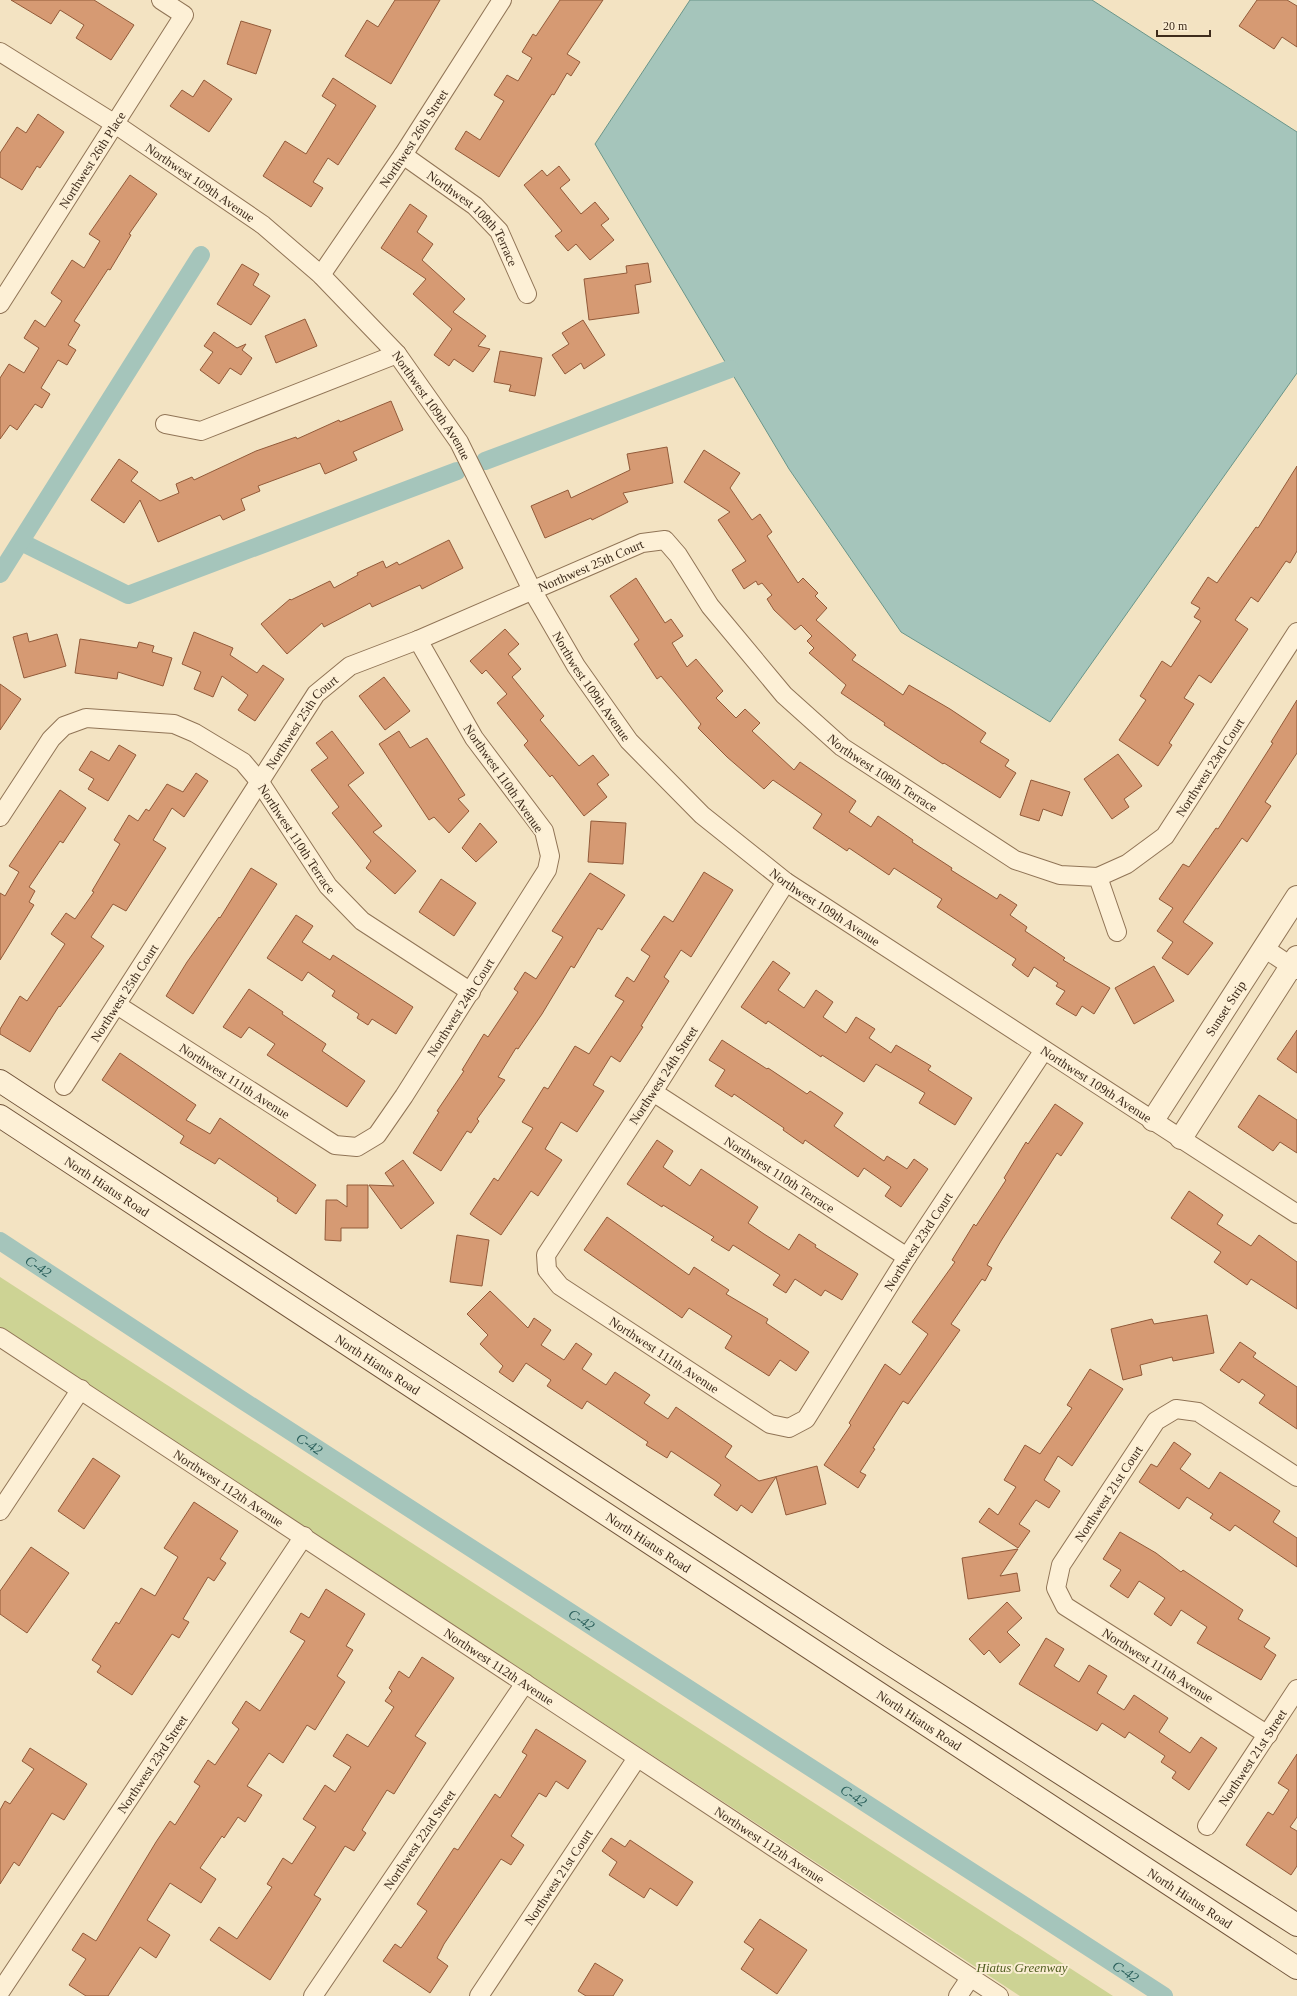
<svg xmlns="http://www.w3.org/2000/svg" width="1297" height="1996" font-family="Georgia,serif">
<style>
.green{fill:#cdd394}
.water{fill:#a5c5bb;stroke:#6a9589}
.lines{fill:none;stroke-linecap:round;stroke-linejoin:round}
.canal{stroke:#a5c5bb;stroke-width:18}
.building{fill:#d69a73;stroke:#925a39}
.minor-casing{stroke:#907456;stroke-width:20}
.tertiary-casing{stroke:#907456;stroke-width:24}
.secondary-casing{stroke:#71543a;stroke-width:24}
.minor{stroke:#fdf0d6;stroke-width:18}
.tertiary{stroke:#fdf0d6;stroke-width:22}
.secondary{stroke:#fdf0d6;stroke-width:22}
.labels{text-anchor:middle;stroke-width:4;stroke-linejoin:round;paint-order:stroke}
.street-label{font-size:13px;fill:#3e2c1c;stroke:#faedd2}
.park-label{font-size:13px;font-style:italic;fill:#4f5d20;stroke:#faedd2}
.water-label{font-size:14px;font-style:italic;fill:#2a5f5b;stroke:#faedd2}
</style>
<rect width="100%" height="100%" fill="#f3e3c2"/>
<!-- green -->
<polygon class="green" points="0,1277 1113,1996 1020,1996 0,1328"/>
<!-- water -->
<polygon class="water" points="690,0 1092,0 1297,132 1297,373 1050,722 901,632 789,469 595,144"/>
<g class="lines">
<!-- canal -->
<g class="canal">
<polyline points="485,461 730,369"/>
<polyline points="21,542 128,595 457,471"/>
<polyline points="0,574 201,255"/>
<path id="s1" d="M0,1241L245,1402L1164,1996"/>
</g>
</g>
<!-- building -->
<g class="building">
<polygon points="11,0 94,0 134,25 111,60 76,38 84,25 60,10 51,24"/>
<polygon points="395,0 440,0 391,84 345,56 367,20 378,27"/>
<polygon points="560,0 603,0 567,54 580,62 571,76 567,73 554,95 552,94 499,177 455,149 466,131 480,140 504,101 494,95 507,75 518,81 532,58 522,52 533,34 536,36"/>
<polygon points="1257,0 1287,0 1297,6 1297,47 1282,37 1274,49 1239,26"/>
<polygon points="241,21 271,30 256,74 227,64"/>
<polygon points="333,78 376,106 338,165 328,158 313,182 323,188 311,207 263,176 285,141 306,154 336,105 322,96"/>
<polygon points="204,80 232,99 209,132 170,106 182,90 193,97"/>
<polygon points="38,114 64,132 40,168 37,166 22,190 0,177 0,153 17,127 26,133"/>
<polygon points="559,166 570,180 560,188 581,214 595,202 609,219 601,225 614,240 590,260 576,244 568,251 555,236 562,231 524,185 542,170 547,176"/>
<polygon points="130,175 157,194 129,234 131,235 110,270 108,269 74,321 80,325 68,345 76,350 67,365 58,360 41,388 50,394 42,408 35,404 17,430 10,425 0,439 0,378 9,364 24,373 39,348 24,338 35,320 45,327 62,301 51,293 72,260 84,268 100,241 89,234"/>
<polygon points="410,204 427,216 417,232 433,244 422,260 465,299 453,312 486,336 478,346 490,349 473,372 454,359 449,366 434,355 452,329 413,294 426,279 381,248"/>
<polygon points="648,263 651,282 635,285 639,313 589,320 584,279 627,273 626,266"/>
<polygon points="242,264 259,274 253,285 270,296 251,325 217,304"/>
<polygon points="305,319 317,346 276,363 265,336"/>
<polygon points="583,320 605,355 584,369 581,363 565,374 552,355 569,344 562,333"/>
<polygon points="214,332 237,348 246,344 242,350 252,358 241,375 230,368 219,384 200,370 213,352 204,346"/>
<polygon points="500,351 542,358 535,396 509,391 511,385 494,382"/>
<polygon points="391,401 403,430 353,452 357,460 325,474 320,463 258,486 260,491 241,499 245,510 223,520 220,515 158,542 140,500 124,523 91,500 119,459 138,472 131,481 160,501 179,493 176,484 192,477 194,480 256,451 296,437 297,439 339,420 340,422"/>
<polygon points="667,447 673,483 623,493 628,502 592,520 591,518 545,538 531,506 568,490 571,498 630,470 627,454"/>
<polygon points="704,450 740,473 730,488 752,520 760,514 772,532 767,536 798,583 803,578 818,593 815,596 827,608 816,620 856,655 852,660 903,695 909,685 950,709 986,733 980,742 1009,760 1005,766 1016,773 1000,798 944,763 943,764 884,725 885,723 841,693 846,685 809,653 814,648 807,641 812,636 801,625 795,630 774,610 767,599 772,595 762,583 758,585 756,581 744,589 732,570 746,561 718,520 730,512 684,482"/>
<polygon points="1297,466 1297,551 1290,563 1286,561 1258,602 1251,597 1235,620 1248,629 1211,683 1199,675 1184,698 1194,704 1169,743 1172,745 1158,766 1119,740 1146,700 1140,696 1162,661 1171,667 1201,621 1194,617 1200,608 1191,603 1208,577 1217,583 1256,527 1258,528"/>
<polygon points="449,540 463,568 422,589 420,585 372,607 370,603 324,627 322,623 287,654 261,624 290,599 291,600 330,581 334,588 358,575 357,573 383,561 386,568 397,562 399,565"/>
<polygon points="636,578 665,623 671,619 683,636 672,643 687,667 696,659 723,691 716,698 736,718 745,709 760,723 752,731 794,770 800,762 856,801 849,812 871,827 878,816 913,840 912,842 952,868 951,870 997,899 1000,894 1017,905 1010,915 1027,927 1025,931 1065,958 1063,960 1110,988 1094,1014 1082,1006 1076,1016 1056,1004 1065,991 1056,986 1058,983 1034,967 1028,977 1012,965 1016,959 937,907 942,899 894,868 889,875 849,848 847,851 813,828 822,814 773,780 764,789 727,757 698,728 701,724 661,676 657,679 634,644 639,640 610,596"/>
<polygon points="505,629 519,644 508,654 521,669 512,677 544,716 540,720 579,766 593,755 609,775 597,784 607,797 584,816 552,775 550,777 524,745 528,741 497,703 507,694 486,670 482,674 470,661"/>
<polygon points="194,632 233,648 230,655 257,673 263,665 284,679 255,721 238,710 248,695 222,676 213,697 194,689 201,672 182,664"/>
<polygon points="27,633 29,642 57,634 66,666 24,678 13,637"/>
<polygon points="80,639 137,648 139,642 154,646 152,652 172,658 163,686 118,672 117,679 75,673"/>
<polygon points="384,677 410,711 385,730 359,696"/>
<polygon points="0,684 21,699 0,730"/>
<polygon points="1297,700 1297,753 1265,802 1271,806 1247,842 1242,838 1183,922 1213,943 1188,975 1162,958 1173,942 1157,931 1173,908 1159,899 1183,864 1189,867 1216,828 1218,829 1273,743 1271,742"/>
<polygon points="332,731 364,773 348,785 382,826 373,832 416,871 395,894 366,868 371,861 332,813 339,807 311,770 328,758 316,743"/>
<polygon points="399,731 410,748 427,738 465,795 458,799 469,811 449,833 434,817 429,820 379,744"/>
<polygon points="119,745 136,755 108,801 88,789 94,779 79,770 91,751 109,761"/>
<polygon points="1118,754 1142,786 1124,799 1129,807 1112,819 1084,779"/>
<polygon points="196,773 208,781 184,817 172,808 153,840 166,848 126,911 113,904 91,937 104,946 60,1007 59,1006 30,1052 0,1034 0,1029 20,996 27,1001 65,944 51,934 66,913 75,919 94,892 92,891 120,844 114,840 129,815 138,821 146,809 149,811 167,784 183,792"/>
<polygon points="1031,780 1070,792 1062,816 1043,809 1039,821 1020,815"/>
<polygon points="60,790 86,808 63,843 60,841 29,887 35,891 29,902 34,905 0,960 0,893 5,896 19,872 9,866"/>
<polygon points="591,821 626,823 623,864 588,862"/>
<polygon points="480,823 497,842 476,862 462,848"/>
<polygon points="251,868 277,884 193,1014 166,996 187,962 219,917 220,918"/>
<polygon points="704,872 733,890 691,957 681,950 664,977 669,981 641,1026 643,1027 620,1062 611,1056 593,1085 604,1091 577,1132 561,1122 545,1149 562,1160 538,1196 531,1191 501,1235 470,1214 494,1178 498,1181 533,1128 522,1122 544,1087 548,1089 575,1046 589,1054 624,1001 615,996 627,977 634,982 650,956 641,950 664,916 673,922"/>
<polygon points="590,873 625,895 602,930 598,928 574,968 571,966 542,1014 518,1049 516,1048 498,1077 505,1080 477,1119 479,1121 471,1133 467,1131 441,1171 413,1153 439,1112 437,1111 464,1071 462,1070 484,1034 488,1037 518,992 514,989 525,972 536,979 547,962 563,937 552,931"/>
<polygon points="441,879 476,903 454,936 419,912"/>
<polygon points="296,915 313,926 302,942 330,960 333,955 413,1007 396,1034 372,1019 368,1025 357,1018 359,1014 332,996 335,991 308,972 302,981 267,958"/>
<polygon points="773,961 790,973 778,990 804,1008 816,990 833,1002 823,1017 846,1033 856,1017 875,1029 869,1038 891,1053 896,1045 931,1066 928,1070 972,1098 955,1125 919,1103 925,1093 876,1064 864,1082 822,1055 821,1057 768,1021 766,1024 741,1007"/>
<polygon points="1154,966 1174,1001 1134,1024 1115,988"/>
<polygon points="249,989 283,1012 282,1014 326,1044 322,1051 365,1081 347,1107 267,1055 275,1044 249,1027 241,1038 223,1027"/>
<polygon points="1297,1030 1297,1073 1277,1059"/>
<polygon points="722,1040 767,1069 768,1068 807,1094 810,1091 843,1113 834,1126 884,1161 887,1156 907,1169 914,1159 928,1169 901,1207 885,1196 891,1187 864,1168 858,1177 805,1140 803,1144 783,1130 784,1128 734,1094 732,1097 715,1086 725,1070 709,1060"/>
<polygon points="120,1053 196,1105 186,1120 210,1134 220,1118 316,1185 296,1214 277,1201 278,1198 219,1158 215,1164 180,1143 184,1136 102,1080"/>
<polygon points="1259,1095 1297,1120 1297,1153 1280,1142 1273,1151 1238,1127"/>
<polygon points="1055,1104 1083,1123 1061,1156 1057,1153 1001,1241 987,1265 992,1268 985,1281 982,1279 951,1324 960,1330 908,1404 903,1401 873,1448 875,1449 860,1472 866,1475 858,1488 824,1465 851,1425 849,1423 885,1364 900,1375 928,1334 912,1322 955,1262 952,1260 974,1224 976,1226 1006,1180 1004,1178 1026,1142 1028,1144"/>
<polygon points="657,1140 673,1151 663,1167 690,1186 701,1169 758,1207 748,1223 764,1234 789,1250 799,1234 816,1245 815,1247 858,1274 842,1300 825,1290 821,1296 795,1279 786,1293 773,1285 780,1275 733,1245 729,1251 711,1240 714,1237 663,1205 662,1207 627,1184"/>
<polygon points="403,1160 434,1203 401,1229 369,1185 394,1186 385,1173"/>
<polygon points="347,1185 368,1185 368,1228 341,1228 341,1241 325,1240 326,1200 337,1200 347,1207"/>
<polygon points="1189,1191 1223,1215 1217,1224 1251,1246 1259,1235 1297,1262 1297,1309 1251,1279 1247,1285 1214,1262 1221,1252 1171,1218"/>
<polygon points="607,1217 689,1275 694,1267 729,1290 726,1294 768,1319 766,1323 809,1352 796,1371 780,1360 769,1376 725,1348 732,1336 689,1308 682,1318 584,1250"/>
<polygon points="457,1235 489,1240 482,1286 450,1282"/>
<polygon points="490,1291 528,1328 534,1318 551,1330 541,1345 564,1360 576,1343 592,1354 582,1369 606,1385 615,1372 650,1395 644,1403 668,1419 676,1407 732,1446 725,1457 759,1481 817,1466 826,1504 786,1515 776,1477 752,1513 741,1505 737,1511 714,1495 721,1485 716,1481 671,1451 667,1458 646,1445 648,1442 587,1401 582,1409 547,1386 551,1380 526,1363 513,1382 499,1372 503,1366 480,1344 488,1335 467,1314"/>
<polygon points="1207,1315 1214,1353 1173,1361 1172,1357 1140,1365 1142,1375 1123,1380 1111,1329 1152,1319 1154,1324"/>
<polygon points="1240,1342 1256,1353 1253,1357 1297,1387 1297,1429 1259,1403 1265,1395 1242,1379 1239,1383 1220,1370"/>
<polygon points="1090,1369 1123,1389 1072,1466 1058,1456 1044,1480 1060,1491 1049,1508 1036,1500 1019,1524 1030,1531 1018,1548 979,1522 989,1508 998,1515 1016,1487 1004,1480 1025,1445 1040,1454 1072,1408 1067,1405"/>
<polygon points="1174,1442 1191,1454 1180,1469 1209,1489 1220,1472 1280,1511 1273,1522 1297,1538 1297,1567 1235,1525 1230,1531 1210,1518 1213,1514 1187,1497 1179,1509 1139,1482 1151,1464 1157,1467"/>
<polygon points="93,1458 120,1476 84,1529 58,1511"/>
<polygon points="194,1502 238,1531 220,1559 226,1563 214,1581 208,1577 183,1619 189,1622 179,1638 172,1634 132,1695 97,1672 101,1666 92,1660 116,1622 119,1624 141,1588 155,1596 178,1557 164,1548"/>
<polygon points="1120,1532 1156,1553 1181,1572 1183,1570 1243,1610 1238,1619 1270,1638 1264,1647 1276,1655 1261,1680 1197,1643 1207,1627 1181,1610 1171,1626 1154,1614 1165,1598 1139,1581 1128,1598 1110,1586 1121,1570 1103,1559"/>
<polygon points="31,1547 69,1573 27,1633 0,1614 0,1591"/>
<polygon points="1018,1549 1000,1576 1017,1573 1020,1591 968,1599 962,1558"/>
<polygon points="326,1589 365,1614 346,1646 353,1650 337,1676 345,1682 315,1730 307,1725 283,1763 269,1753 247,1786 262,1795 245,1822 238,1817 224,1838 222,1836 200,1868 216,1879 201,1903 170,1883 147,1920 170,1935 156,1958 140,1947 108,1996 86,1996 69,1985 86,1959 72,1950 83,1933 96,1941 156,1842 170,1821 175,1825 200,1786 194,1782 208,1760 215,1765 239,1729 232,1723 246,1701 260,1711 305,1641 290,1632 301,1613 309,1618"/>
<polygon points="1007,1602 1022,1618 1007,1632 1020,1645 1000,1663 989,1650 984,1655 969,1639"/>
<polygon points="1046,1638 1064,1649 1054,1666 1079,1682 1089,1665 1107,1676 1097,1693 1124,1710 1134,1695 1168,1718 1159,1732 1190,1753 1201,1737 1217,1748 1189,1790 1172,1778 1176,1772 1161,1762 1165,1756 1129,1732 1125,1738 1102,1723 1097,1731 1019,1684"/>
<polygon points="422,1657 454,1678 415,1736 426,1743 394,1794 387,1790 362,1830 366,1833 354,1851 345,1846 314,1895 321,1899 270,1980 210,1940 219,1927 237,1939 272,1887 267,1884 283,1858 292,1864 316,1827 303,1819 325,1785 335,1792 351,1767 333,1756 347,1734 368,1747 394,1707 385,1701 392,1691 389,1688 399,1671 409,1678"/>
<polygon points="536,1729 586,1761 568,1789 556,1781 546,1797 539,1793 511,1836 524,1845 511,1865 501,1859 444,1944 437,1958 448,1966 430,1993 383,1961 395,1944 401,1948 427,1911 417,1904 454,1848 458,1850 495,1794 500,1798 527,1755 522,1752"/>
<polygon points="30,1748 87,1784 64,1820 52,1813 19,1866 14,1862 0,1884 0,1810 5,1801 10,1804 34,1769 22,1761"/>
<polygon points="1297,1754 1297,1817 1290,1827 1297,1831 1297,1866 1291,1875 1246,1845 1268,1812 1273,1815 1289,1790 1278,1783"/>
<polygon points="611,1838 625,1847 630,1840 693,1882 677,1906 650,1888 644,1898 609,1875 617,1862 602,1851"/>
<polygon points="760,1919 807,1950 777,1994 741,1969 754,1949 744,1942"/>
<polygon points="595,1963 623,1980 613,1996 586,1996 578,1991"/>
</g>
<g class="lines">
<!-- minor casing -->
<g class="minor-casing">
<g id="minor">
<path id="s2" d="M0,52L115,124L263,225L321,275L397,354L459,442L532,590L576,666L629,741L702,815L786,882L1297,1214"/>
<path id="s3" d="M403,155L475,206L499,231L527,294"/>
<path id="s4" d="M321,275L403,155L502,0"/>
<path id="s5" d="M0,304L184,15L161,0"/>
<polyline points="165,424 201,431 397,354"/>
<path id="s6" d="M0,817L51,739L64,726L86,718L174,724L195,733L243,762L259,781L328,886L362,921L471,992"/>
<path id="s7" d="M1098,877L1127,864L1165,836L1297,632"/>
<path id="s8" d="M786,882L653,1092L546,1255L547,1270L560,1286L770,1424L789,1428L806,1419L907,1257L1044,1050"/>
<polyline points="1264,948 1297,970"/>
<path id="s9" d="M117,1005L335,1145L357,1147L377,1135L404,1096L547,870L550,856L544,831L474,738L418,640"/>
<path id="s10" d="M64,1086L316,694L350,666L418,640L642,543L665,540L678,555L710,606L784,695L842,747L1015,860L1060,875L1098,877L1117,932"/>
<path id="s11" d="M653,1092L907,1257"/>
<path id="s12" d="M0,1337L999,1996"/>
<polyline points="0,1511 81,1389"/>
<path id="s13" d="M1268,1735L1065,1606L1056,1588L1061,1565L1156,1421L1176,1409L1198,1412L1297,1477"/>
<path id="s14" d="M1207,1826L1297,1689"/>
<path id="s15" d="M0,1992L304,1536"/>
<path id="s16" d="M313,1996L525,1683"/>
<path id="s17" d="M479,1996L637,1758"/>
<polyline points="958,1996 970,1978"/>
</g>
</g>
<!-- tertiary casing -->
<g class="tertiary-casing">
<g id="tertiary">
<path id="s18" d="M1153,1120L1297,897"/>
<polyline points="1181,1138 1297,957"/>
</g>
</g>
<!-- secondary casing -->
<g class="secondary-casing">
<g id="secondary">
<polyline points="0,1081 878,1656 1297,1925"/>
<path id="s19" d="M0,1116L1297,1968"/>
</g>
</g>
<!-- minor -->
<use href="#minor" class="minor"/>
<!-- tertiary -->
<use href="#tertiary" class="tertiary"/>
<!-- secondary -->
<use href="#secondary" class="secondary"/>
</g>
<g class="labels">
<!-- street labels -->
<g class="street-label">
<text dy="5" stroke="none"><textPath href="#s4" startOffset="165">Northwest 26th Street</textPath></text>
<text dy="5" stroke="none"><textPath href="#s5" startOffset="171">Northwest 26th Place</textPath></text>
<text dy="5" stroke="none"><textPath href="#s2" startOffset="239">Northwest 109th Avenue</textPath></text>
<text dy="5" stroke="none"><textPath href="#s3" startOffset="96">Northwest 108th Terrace</textPath></text>
<text dy="5" stroke="none"><textPath href="#s2" startOffset="563">Northwest 109th Avenue</textPath></text>
<text dy="5" stroke="none"><textPath href="#s10" startOffset="771">Northwest 25th Court</textPath></text>
<text dy="5" stroke="none"><textPath href="#s2" startOffset="887">Northwest 109th Avenue</textPath></text>
<text dy="5" stroke="none"><textPath href="#s10" startOffset="435">Northwest 25th Court</textPath></text>
<text dy="5" stroke="none"><textPath href="#s7" startOffset="161">Northwest 23rd Court</textPath></text>
<text dy="5" stroke="none"><textPath href="#s10" startOffset="1172">Northwest 108th Terrace</textPath></text>
<text transform="translate(504 778) rotate(55)" y="5">Northwest 110th Avenue</text>
<text dy="5" stroke="none"><textPath href="#s6" startOffset="396">Northwest 110th Terrace</textPath></text>
<text dy="5" stroke="none"><textPath href="#s2" startOffset="1211">Northwest 109th Avenue</textPath></text>
<text dy="5" stroke="none"><textPath href="#s10" startOffset="111">Northwest 25th Court</textPath></text>
<text dy="5" stroke="none"><textPath href="#s9" startOffset="457">Northwest 24th Court</textPath></text>
<text dy="5" stroke="none"><textPath href="#s18" startOffset="133">Sunset Strip</textPath></text>
<text transform="translate(663 1075) rotate(-57)" y="5">Northwest 24th Street</text>
<text dy="5" stroke="none"><textPath href="#s9" startOffset="140">Northwest 111th Avenue</textPath></text>
<text dy="5" stroke="none"><textPath href="#s2" startOffset="1535">Northwest 109th Avenue</textPath></text>
<text dy="5" stroke="none"><textPath href="#s11" startOffset="151">Northwest 110th Terrace</textPath></text>
<text dy="5" stroke="none"><textPath href="#s19" startOffset="128">North Hiatus Road</textPath></text>
<text dy="5" stroke="none"><textPath href="#s8" startOffset="979">Northwest 23rd Court</textPath></text>
<text dy="5" stroke="none"><textPath href="#s8" startOffset="604">Northwest 111th Avenue</textPath></text>
<text dy="5" stroke="none"><textPath href="#s19" startOffset="452">North Hiatus Road</textPath></text>
<text dy="5" stroke="none"><textPath href="#s12" startOffset="274">Northwest 112th Avenue</textPath></text>
<text dy="5" stroke="none"><textPath href="#s13" startOffset="370">Northwest 21st Court</textPath></text>
<text dy="5" stroke="none"><textPath href="#s19" startOffset="776">North Hiatus Road</textPath></text>
<text transform="translate(1158 1665) rotate(32)" y="5">Northwest 111th Avenue</text>
<text dy="5" stroke="none"><textPath href="#s12" startOffset="598">Northwest 112th Avenue</textPath></text>
<text dy="5" stroke="none"><textPath href="#s19" startOffset="1100">North Hiatus Road</textPath></text>
<text dy="5" stroke="none"><textPath href="#s14" startOffset="82">Northwest 21st Street</textPath></text>
<text dy="5" stroke="none"><textPath href="#s15" startOffset="274">Northwest 23rd Street</textPath></text>
<text dy="5" stroke="none"><textPath href="#s16" startOffset="189">Northwest 22nd Street</textPath></text>
<text dy="5" stroke="none"><textPath href="#s12" startOffset="922">Northwest 112th Avenue</textPath></text>
<text dy="5" stroke="none"><textPath href="#s17" startOffset="143">Northwest 21st Court</textPath></text>
<text dy="5" stroke="none"><textPath href="#s19" startOffset="1424">North Hiatus Road</textPath></text>
</g>
<!-- park labels -->
<g class="park-label">
<text x="1022" y="1972">Hiatus Greenway</text>
</g>
<!-- water labels -->
<g class="water-label">
<text dy="5" stroke="none"><textPath href="#s1" startOffset="46">C-42</textPath></text>
<text dy="5" stroke="none"><textPath href="#s1" startOffset="370">C-42</textPath></text>
<text dy="5" stroke="none"><textPath href="#s1" startOffset="694">C-42</textPath></text>
<text dy="5" stroke="none"><textPath href="#s1" startOffset="1018">C-42</textPath></text>
<text dy="5" stroke="none"><textPath href="#s1" startOffset="1342">C-42</textPath></text>
</g>
</g>
<!-- scale -->
<path d="M1157 30v6h53v-6" fill="none" stroke="#3e2c1c" stroke-width="2"/>
<text x="1163" y="30" font-size="12" fill="#3e2c1c" stroke="#faedd2" stroke-width="3" paint-order="stroke">20 m</text>
</svg>
